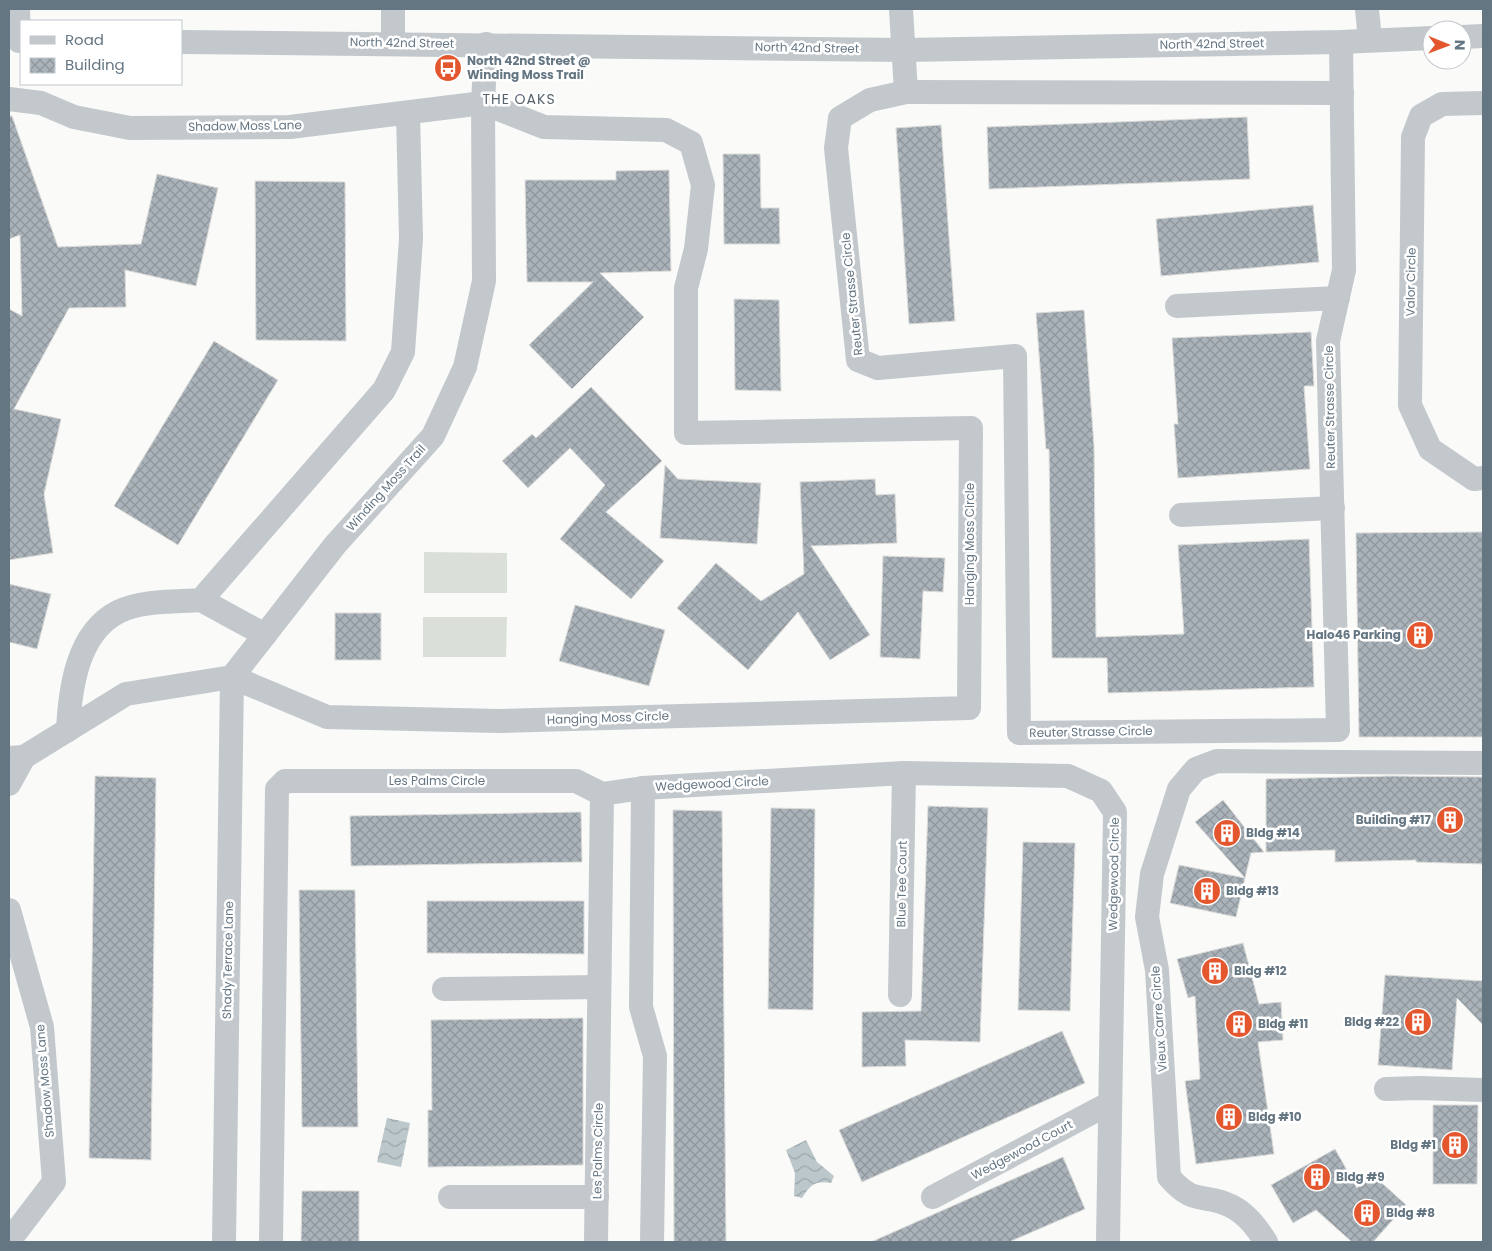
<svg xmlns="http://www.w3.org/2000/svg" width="1492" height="1251" font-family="Poppins,sans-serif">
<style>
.pitch{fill:#dadfd7}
.water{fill:url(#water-waves)}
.building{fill:url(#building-cross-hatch);stroke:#dcdcda}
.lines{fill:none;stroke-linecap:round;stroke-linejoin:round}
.minor{stroke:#c3c8cc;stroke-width:24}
.labels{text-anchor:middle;stroke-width:5;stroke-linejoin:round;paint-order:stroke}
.street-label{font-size:12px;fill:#657683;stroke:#fff}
.poi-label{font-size:12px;font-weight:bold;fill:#657683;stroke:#fff;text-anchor:start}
.neighbourhood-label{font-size:14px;letter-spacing:1px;fill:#57646e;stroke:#fff}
</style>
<defs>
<pattern id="water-waves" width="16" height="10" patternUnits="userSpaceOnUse" patternTransform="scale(1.25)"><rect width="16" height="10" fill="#bbc7cb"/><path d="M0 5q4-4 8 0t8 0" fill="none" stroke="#9ca6aa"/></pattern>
<pattern id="building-cross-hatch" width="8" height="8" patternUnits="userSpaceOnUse" patternTransform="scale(1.25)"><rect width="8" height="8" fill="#aab3b9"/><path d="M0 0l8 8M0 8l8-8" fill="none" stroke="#8e969c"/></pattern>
</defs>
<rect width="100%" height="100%" fill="#fafaf8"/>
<!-- pitch -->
<g class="pitch">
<polygon points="424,552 507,553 507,593 424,593"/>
<polygon points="423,617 507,617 506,657 423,657"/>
</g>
<!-- water -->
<g class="water">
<polygon points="387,1118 410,1123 401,1167 377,1162"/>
<path d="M806,1140L817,1162L834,1176L831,1183C815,1180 810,1185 802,1198L794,1196L795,1173L786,1150Z"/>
</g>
<!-- building -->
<g class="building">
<polygon points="9,116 12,116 58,247 141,244 157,174 218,188 196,286 125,270 126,307 69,308 14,409 61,419 44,494 53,553 9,560 9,309 22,316 20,235 9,239"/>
<polygon points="1247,117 1250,179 989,189 987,127"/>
<polygon points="941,125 955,321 909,324 896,128"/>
<polygon points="723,154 760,154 761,208 779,208 780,244 724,244"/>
<polygon points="669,170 671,271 600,273 644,317 572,389 529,345 593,282 527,282 525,180 616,180 616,171"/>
<polygon points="255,181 345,182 346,341 256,340"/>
<polygon points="1313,205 1319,262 1161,276 1156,219"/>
<polygon points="734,299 779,300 781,391 735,390"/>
<polygon points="1084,310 1094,446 1096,637 1184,634 1178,545 1309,539 1314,687 1108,693 1107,658 1052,658 1049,449 1046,449 1036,313"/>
<polygon points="1311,332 1314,386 1304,386 1310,469 1178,478 1174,424 1178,424 1172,338"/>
<polygon points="214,341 278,380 178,545 114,506"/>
<polygon points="591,387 662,461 606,512 664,561 631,599 560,539 605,485 570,448 528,488 502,461 532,434 536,438"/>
<polygon points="665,465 678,479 761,483 757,544 660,538"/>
<polygon points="875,479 876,495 895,494 897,543 811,546 870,635 830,660 798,612 748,670 677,608 716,563 761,601 804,574 800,482"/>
<polygon points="1483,532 1483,737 1359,737 1356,533"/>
<polygon points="883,556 945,558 943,592 923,591 920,659 880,657"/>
<polygon points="9,584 51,594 37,649 9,642"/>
<polygon points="575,605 665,630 649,686 559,661"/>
<rect x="335" y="613" width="46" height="47"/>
<polygon points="95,776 156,778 151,1160 89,1158"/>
<polygon points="1391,776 1483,777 1483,864 1416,862 1416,860 1335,862 1335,850 1266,852 1266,779"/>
<polygon points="1223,800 1264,852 1251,853 1245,878 1195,822"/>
<polygon points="928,806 988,808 980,1042 905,1040 906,1066 862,1067 862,1012 921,1011"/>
<polygon points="771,808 815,809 813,1010 768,1009"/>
<polygon points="673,810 722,811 726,1242 674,1242"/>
<polygon points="581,812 582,862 351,866 350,816"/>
<polygon points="1023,842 1075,843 1070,1011 1018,1010"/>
<polygon points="1179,865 1245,878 1236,917 1170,903"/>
<polygon points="299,890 355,890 358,1127 302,1127"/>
<polygon points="427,901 584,901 584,954 427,953"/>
<polygon points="1243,943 1259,1004 1281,1002 1283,1040 1258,1042 1274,1154 1196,1164 1185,1081 1200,1079 1195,996 1188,998 1177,959"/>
<polygon points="1385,975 1483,981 1483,1025 1457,998 1452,1070 1378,1065"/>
<polygon points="583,1018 583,1165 428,1167 428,1110 432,1110 431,1020"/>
<polygon points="1062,1031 1085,1083 862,1182 839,1130"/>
<polygon points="1433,1105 1478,1105 1477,1184 1433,1184"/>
<polygon points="1335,1149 1357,1188 1371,1173 1406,1205 1373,1242 1352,1242 1316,1210 1293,1223 1271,1185"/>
<polygon points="1063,1157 1085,1209 1009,1242 871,1242"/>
<polygon points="302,1191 359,1191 359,1242 301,1242"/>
</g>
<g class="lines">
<!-- minor -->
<g class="minor">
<polyline points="18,9 19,41"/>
<polyline points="393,9 393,42"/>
<polyline points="901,9 906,92 870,100 840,118 836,148 858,360 878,368 1015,356 1019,733 1338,730 1328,341 1344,270 1341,42"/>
<polyline points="1367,9 1370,40"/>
<polyline points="1462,37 1483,36"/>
<polyline points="181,42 905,50 1341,42 1432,38"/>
<polyline points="906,92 1342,93"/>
<polyline points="9,99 41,103 74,117 130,128 290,127 483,103 544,127 666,130 691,143 703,185 696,249 686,288 686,433 971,428 969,708 498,721 327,717 232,677 224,1242"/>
<polyline points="1483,103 1442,104 1421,116 1413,137 1410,405 1430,449 1474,479 1483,478"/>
<polyline points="1177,306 1338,298"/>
<polyline points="1181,515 1333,508"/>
<polyline points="201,600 265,635"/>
<path d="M68,730C70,689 77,633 118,612C141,600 176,602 201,600L384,390L403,352L411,239L408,113"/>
<polyline points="9,758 24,757 126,694 232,677 335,545 433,436 465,367 484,281 483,103 486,44"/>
<polyline points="9,784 24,757"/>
<polyline points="602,794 643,788"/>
<polyline points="9,910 42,1027 54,1182 9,1241"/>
<polyline points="444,989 599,987"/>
<polyline points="900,995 904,773"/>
<polyline points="1386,1089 1419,1088 1483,1090"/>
<polyline points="450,1197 597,1197"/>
<polyline points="933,1197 1110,1103"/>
<polyline points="271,1242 277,789 285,781 576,781 602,794 596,1242"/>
<polyline points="652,1242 655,1056 641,1007 643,788 904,773 1068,776 1101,791 1115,812 1108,1242"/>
<path d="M1266,1242C1257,1228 1247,1214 1231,1206C1203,1192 1195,1207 1169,1177L1157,970L1147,917L1152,874L1179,789L1196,769L1217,761L1483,763"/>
</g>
</g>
<!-- icons -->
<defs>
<g id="bus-disc" transform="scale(1.4375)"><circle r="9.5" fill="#e4572e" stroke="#fff"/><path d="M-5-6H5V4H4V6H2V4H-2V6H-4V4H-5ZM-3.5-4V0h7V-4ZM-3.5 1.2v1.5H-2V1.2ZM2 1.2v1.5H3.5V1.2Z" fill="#fff"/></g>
<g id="building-disc" transform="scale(1.4375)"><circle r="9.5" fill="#e4572e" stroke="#fff"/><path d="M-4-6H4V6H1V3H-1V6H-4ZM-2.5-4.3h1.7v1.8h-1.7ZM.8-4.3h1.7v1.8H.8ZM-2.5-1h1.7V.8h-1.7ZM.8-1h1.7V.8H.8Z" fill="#fff"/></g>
</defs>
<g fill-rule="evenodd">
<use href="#bus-disc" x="448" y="68"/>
<use href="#building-disc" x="1420" y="635"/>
<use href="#building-disc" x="1450" y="820"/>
<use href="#building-disc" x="1227" y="833"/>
<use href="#building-disc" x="1207" y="891"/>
<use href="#building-disc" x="1215" y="971"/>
<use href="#building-disc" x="1418" y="1022"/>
<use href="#building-disc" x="1239" y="1024"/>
<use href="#building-disc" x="1229" y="1117"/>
<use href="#building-disc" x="1455" y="1145"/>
<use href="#building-disc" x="1317" y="1177"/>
<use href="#building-disc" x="1367" y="1213"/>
</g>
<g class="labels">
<!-- street labels -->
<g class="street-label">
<text transform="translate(402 43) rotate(1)" y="4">North 42nd Street</text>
<text transform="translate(1212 44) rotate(-1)" y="4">North 42nd Street</text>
<text transform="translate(807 48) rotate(1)" y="4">North 42nd Street</text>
<text transform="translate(245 126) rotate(-1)" y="4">Shadow Moss Lane</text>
<text transform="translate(1411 282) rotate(-89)" y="4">Valor Circle</text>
<text transform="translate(852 294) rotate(-96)" y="4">Reuter Strasse Circle</text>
<text transform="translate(1330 407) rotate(-91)" y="4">Reuter Strasse Circle</text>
<text transform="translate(386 488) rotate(-48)" y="4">Winding Moss Trail</text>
<text transform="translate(970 544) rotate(-90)" y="4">Hanging Moss Circle</text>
<text transform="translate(608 718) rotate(-2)" y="4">Hanging Moss Circle</text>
<text transform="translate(1091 732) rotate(-1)" y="4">Reuter Strasse Circle</text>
<text x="437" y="785">Les Palms Circle</text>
<text transform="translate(712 784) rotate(-3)" y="4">Wedgewood Circle</text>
<text transform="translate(1114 874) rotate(-89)" y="4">Wedgewood Circle</text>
<text transform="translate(902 884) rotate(-89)" y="4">Blue Tee Court</text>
<text transform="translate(228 960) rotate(-89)" y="4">Shady Terrace Lane</text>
<text transform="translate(1159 1019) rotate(-94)" y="4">Vieux Carre Circle</text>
<text transform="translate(45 1081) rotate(-95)" y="4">Shadow Moss Lane</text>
<text transform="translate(1022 1150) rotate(-28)" y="4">Wedgewood Court</text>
<text transform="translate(598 1151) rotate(-89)" y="4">Les Palms Circle</text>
</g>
<!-- poi labels -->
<g class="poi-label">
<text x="467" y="65">North 42nd Street @<tspan x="467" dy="14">Winding Moss Trail</tspan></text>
<text x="1401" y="639" text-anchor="end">Halo46 Parking</text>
<text x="1431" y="824" text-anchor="end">Building #17</text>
<text x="1246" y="837">Bldg #14</text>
<text x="1226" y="895">Bldg #13</text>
<text x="1234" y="975">Bldg #12</text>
<text x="1399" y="1026" text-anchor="end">Bldg #22</text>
<text x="1258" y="1028">Bldg #11</text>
<text x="1248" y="1121">Bldg #10</text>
<text x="1436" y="1149" text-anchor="end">Bldg #1</text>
<text x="1336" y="1181">Bldg #9</text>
<text x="1386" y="1217">Bldg #8</text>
</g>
<!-- neighbourhood labels -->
<g class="neighbourhood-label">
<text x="519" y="104">THE OAKS</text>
</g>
</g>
<!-- border -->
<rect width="1492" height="1251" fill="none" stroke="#657683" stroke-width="20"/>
<!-- legend -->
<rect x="20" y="20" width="162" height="65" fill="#ffffff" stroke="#c1c8cd"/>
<rect x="30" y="36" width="25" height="8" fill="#c3c8cc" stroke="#c1c8cd"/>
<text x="65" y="45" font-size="15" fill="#657683">Road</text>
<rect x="30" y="58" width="25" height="15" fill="url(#building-cross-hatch)" stroke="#c1c8cd"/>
<text x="65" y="70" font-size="15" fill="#657683">Building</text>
<!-- north arrow -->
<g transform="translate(1447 45) rotate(91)"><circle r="24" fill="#ffffff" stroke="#c1c8cd"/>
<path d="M0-4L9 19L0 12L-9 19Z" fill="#e4572e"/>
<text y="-8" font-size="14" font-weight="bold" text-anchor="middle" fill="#657683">N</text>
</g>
</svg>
